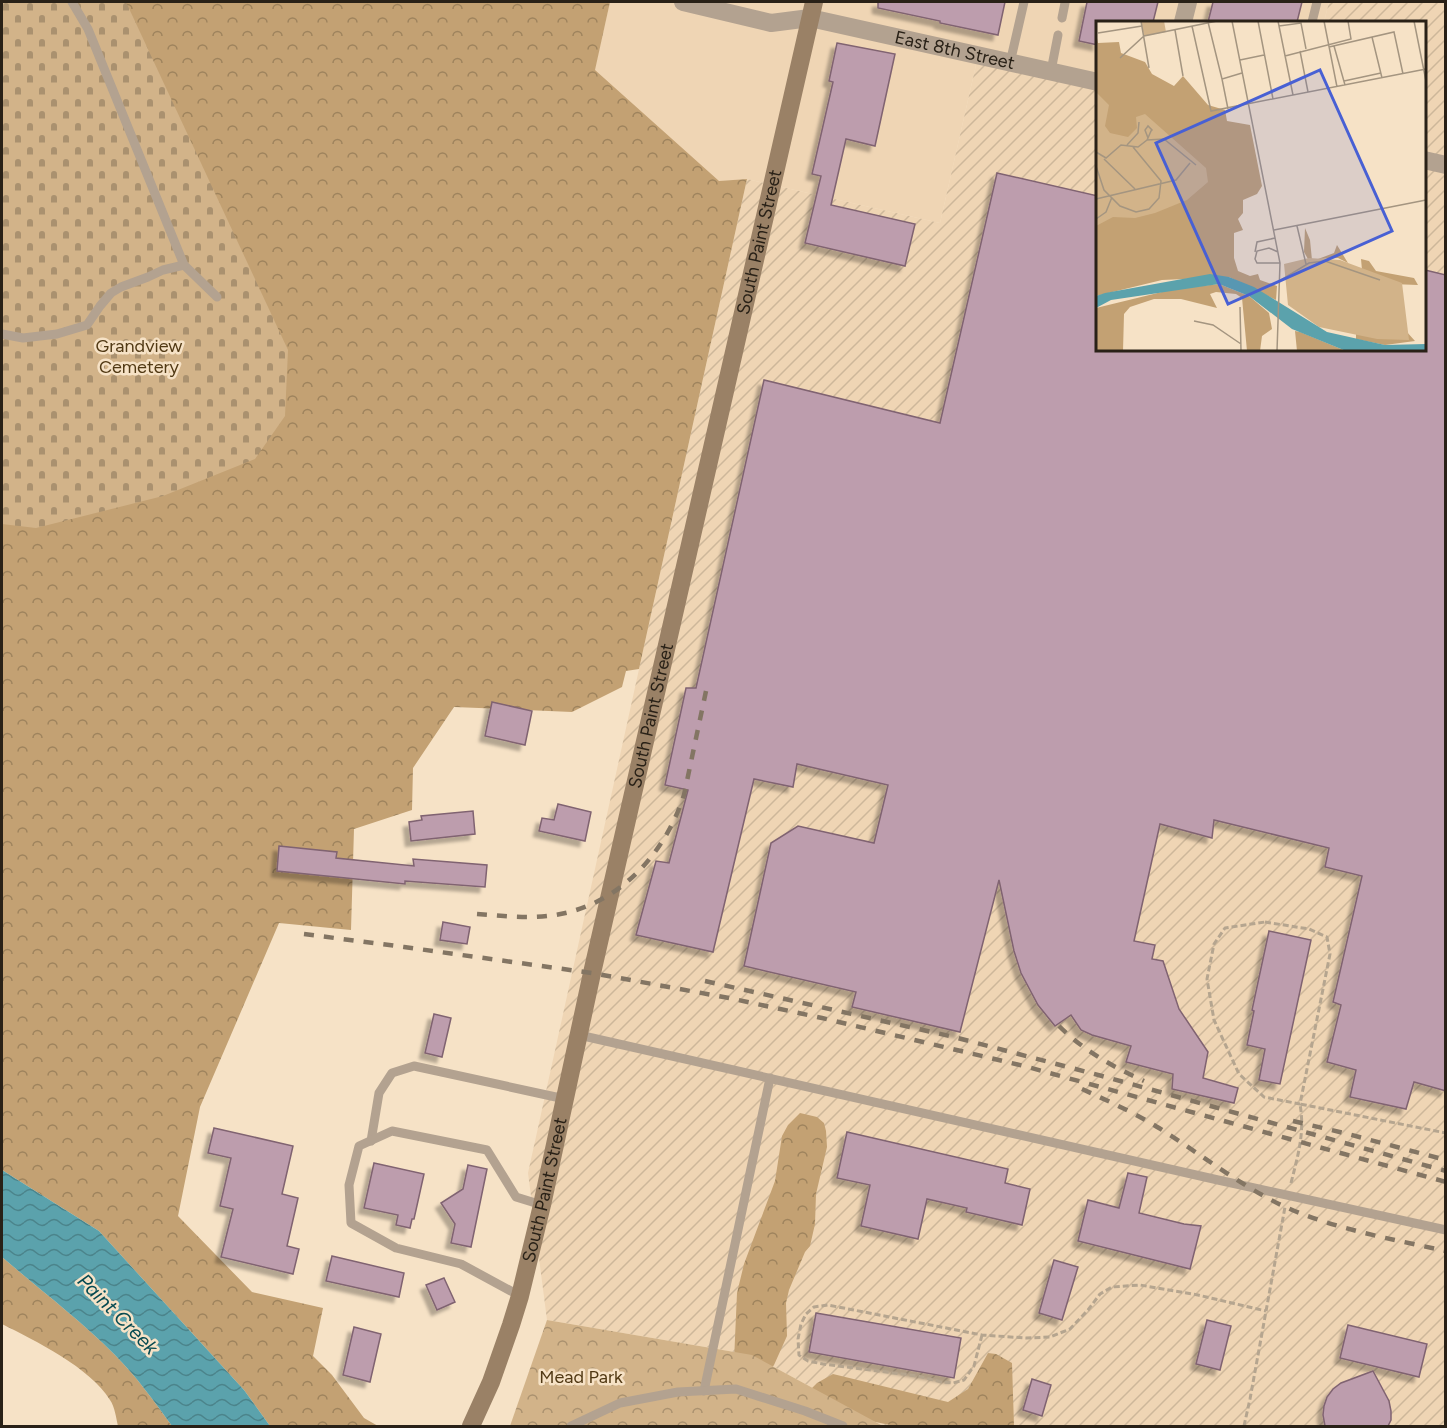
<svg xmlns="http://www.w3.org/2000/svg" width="1447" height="1428" font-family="Figtree,sans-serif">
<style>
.built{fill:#efd5b4}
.industrial{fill:url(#industrial-furrows)}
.forest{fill:url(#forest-crowns)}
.cemetery{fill:url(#cemetery-stones)}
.park{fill:url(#park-crowns)}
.water{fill:url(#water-waves)}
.building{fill:#bd9dad;stroke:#806371;stroke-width:1.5;filter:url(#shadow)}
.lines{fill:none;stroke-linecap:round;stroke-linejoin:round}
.path{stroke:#b5a58f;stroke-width:3;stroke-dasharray:6 3;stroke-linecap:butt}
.lane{stroke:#b3a290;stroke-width:9}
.street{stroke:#b3a290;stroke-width:18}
.secondary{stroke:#9a8166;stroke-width:18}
.rail{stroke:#837563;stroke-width:4.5;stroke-dasharray:10 10;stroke-linecap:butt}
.labels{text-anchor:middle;stroke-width:5;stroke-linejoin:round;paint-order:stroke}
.street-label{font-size:18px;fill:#292117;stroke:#f6e2c6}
.park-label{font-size:18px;fill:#513914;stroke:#f6e2c6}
.water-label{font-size:20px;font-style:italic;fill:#064a51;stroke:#f6e2c6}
.inset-road{fill:none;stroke:#a49580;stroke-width:1.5}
.view{fill:#4860d4;fill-opacity:0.15;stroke:#4860d4;stroke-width:3}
.inset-edge{fill:none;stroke:#292117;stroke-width:3}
</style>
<defs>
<pattern id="industrial-furrows" width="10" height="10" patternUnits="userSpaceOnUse" patternTransform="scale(1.5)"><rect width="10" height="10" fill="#efd5b4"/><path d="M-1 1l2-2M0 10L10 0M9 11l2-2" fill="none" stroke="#cdb79a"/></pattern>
<pattern id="forest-crowns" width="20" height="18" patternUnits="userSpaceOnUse" patternTransform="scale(1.5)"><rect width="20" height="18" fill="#c3a173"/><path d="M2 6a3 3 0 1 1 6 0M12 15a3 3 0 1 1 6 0" fill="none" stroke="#9e835d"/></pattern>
<pattern id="cemetery-stones" width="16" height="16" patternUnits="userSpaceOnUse" patternTransform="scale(1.5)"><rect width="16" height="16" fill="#d2b389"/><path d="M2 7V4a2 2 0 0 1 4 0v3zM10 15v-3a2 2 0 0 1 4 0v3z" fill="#aa916f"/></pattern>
<pattern id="park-crowns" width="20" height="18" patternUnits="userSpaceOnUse" patternTransform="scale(1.5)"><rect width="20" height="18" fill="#d2b389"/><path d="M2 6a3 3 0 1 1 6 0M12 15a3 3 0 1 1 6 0" fill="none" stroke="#aa916f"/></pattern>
<pattern id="water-waves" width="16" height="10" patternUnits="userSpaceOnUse" patternTransform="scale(1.5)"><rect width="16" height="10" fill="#5ba2ac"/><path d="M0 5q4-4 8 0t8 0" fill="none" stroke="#4b848b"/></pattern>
<filter id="shadow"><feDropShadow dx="-5.5" dy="5.5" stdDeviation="1.5" flood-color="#0004"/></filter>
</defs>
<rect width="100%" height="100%" fill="#f6e2c6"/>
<!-- built -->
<polygon class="built" points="610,2 1329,2 1324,22 1098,22 1097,82 978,56 940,223 747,179 658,186 593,77"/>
<!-- industrial -->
<polygon class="industrial" points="1329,2 1445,2 1445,1426 883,1426 752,1355 547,1320 528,1173 747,179 940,223 978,56 1097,82 1098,350 1424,350 1424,22 1324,22"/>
<!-- forest -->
<g class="forest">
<polygon points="2,2 610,2 595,70 719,181 747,179 639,669 626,671 622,687 572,712 454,707 413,768 412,810 354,829 351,930 279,923 200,1107 178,1216 252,1292 323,1308 313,1356 332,1375 364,1418 378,1426 270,1426 244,1390 99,1231 2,1170"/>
<polygon points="800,1113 817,1117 824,1123 826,1131 827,1147 816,1194 815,1224 810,1246 805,1252 789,1290 786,1303 787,1336 774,1365 766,1376 734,1361 737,1293 744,1264 775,1181 782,1136 788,1125"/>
<path d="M2,1257C39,1289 79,1319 114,1354C136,1376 154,1401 172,1426H118C116,1418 115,1407 110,1400C91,1368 34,1340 2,1324Z"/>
<polygon points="988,1353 996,1354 1012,1363 1014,1426 895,1426 841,1415 812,1388 817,1383 833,1374 948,1402 968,1389"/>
</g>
<!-- cemetery -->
<polygon class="cemetery" points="2,2 126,2 288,350 285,416 255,459 163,496 36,528 2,524"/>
<!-- park -->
<polygon class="park" points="547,1320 752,1355 883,1426 510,1426"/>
<!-- water -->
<path class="water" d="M2,1170L99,1231L244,1390L270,1426H172C154,1401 136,1376 114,1354C79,1319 39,1289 2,1257Z"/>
<!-- building -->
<g class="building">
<polygon points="878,2 1005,2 998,35 940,23 940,21 878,8"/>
<polygon points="1087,2 1158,2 1153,22 1098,22 1098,45 1079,41"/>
<polygon points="1213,2 1302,2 1297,22 1208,22"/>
<polygon points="837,43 895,54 875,146 846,139 831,205 915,224 905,266 805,243 821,176 812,174 833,82 829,81"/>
<polygon points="997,173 1098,196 1098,350 1425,350 1425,270 1446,275 1446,1091 1414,1082 1406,1109 1350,1097 1356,1070 1327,1062 1341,1005 1333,1002 1362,876 1325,867 1329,848 1214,820 1212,838 1160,824 1134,941 1155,945 1152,959 1163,961 1179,1009 1208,1052 1203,1078 1238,1088 1234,1103 1172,1089 1173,1074 1126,1062 1131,1046 1092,1035 1081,1030 1071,1015 1055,1026 1038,1005 1021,973 1014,951 999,880 960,1032 852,1007 856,992 744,966 771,843 798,826 874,843 888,785 797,764 793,787 754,779 713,952 636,935 656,861 669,863 688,790 665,785 686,688 696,688 764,380 940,423"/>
<polygon points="492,702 532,711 525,745 485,736"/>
<polygon points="558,804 591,812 585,841 539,831 542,818 554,820"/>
<polygon points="473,811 475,834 411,841 409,822 422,820 421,816"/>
<polygon points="279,846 337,852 336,858 414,866 413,859 487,865 485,887 405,881 405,884 277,871"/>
<polygon points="443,922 470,927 467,944 440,940"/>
<polygon points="1269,931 1311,940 1280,1084 1259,1080 1265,1049 1247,1045 1254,1011 1252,1010"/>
<polygon points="434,1014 451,1018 442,1057 425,1053"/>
<polygon points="214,1128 293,1146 282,1194 298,1198 287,1246 299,1249 293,1274 221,1257 233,1209 220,1206 231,1158 208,1153"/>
<polygon points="847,1132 1008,1169 1005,1183 1030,1189 1022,1225 966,1212 967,1208 927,1199 918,1239 861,1226 870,1185 837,1178"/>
<polygon points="374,1163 424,1174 414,1219 412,1219 410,1228 396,1225 398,1215 364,1208"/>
<polygon points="468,1165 487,1169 471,1247 451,1243 455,1224 441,1203 463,1189"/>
<polygon points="1128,1173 1147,1177 1139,1213 1184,1224 1201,1226 1190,1269 1078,1241 1088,1200 1119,1208"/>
<polygon points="332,1256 404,1273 399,1297 326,1281"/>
<polygon points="1054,1260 1078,1267 1062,1320 1039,1313"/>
<polygon points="444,1278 455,1302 437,1310 426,1285"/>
<polygon points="816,1313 961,1338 954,1378 809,1352"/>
<polygon points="1207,1320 1231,1326 1220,1370 1196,1364"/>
<polygon points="1348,1325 1427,1344 1419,1377 1340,1358"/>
<polygon points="354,1327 381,1334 370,1382 343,1375"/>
<polygon points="1373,1371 1389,1401 1391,1411 1391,1420 1388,1426 1325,1426 1323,1415 1324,1406 1327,1397 1333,1389 1341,1383"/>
<polygon points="1032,1379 1051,1385 1042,1416 1023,1410"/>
</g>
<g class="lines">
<!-- path -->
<g class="path">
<polygon points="1265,922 1309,929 1327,937 1330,954 1300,1104 1264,1097 1239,1074 1214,1020 1207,979 1214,944 1225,928"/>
<path d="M1291,1183C1298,1155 1305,1133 1300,1104L1446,1133"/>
<polyline points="982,1335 974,1366 964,1380 953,1383 941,1382 918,1376 823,1364 808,1361 799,1355 798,1339 801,1324 806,1314 814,1307 828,1305 982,1335 1026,1338 1050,1337 1070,1329 1088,1310 1100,1294 1112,1287 1140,1285 1198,1295 1266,1311"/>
<polyline points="1244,1426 1250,1399 1285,1207"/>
</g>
<!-- lane -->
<g class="lane">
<polyline points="72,2 88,29 184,265 217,297"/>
<polyline points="1062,18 1065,3"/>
<polyline points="1312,22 1317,2"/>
<polyline points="1010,63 1024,2"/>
<polyline points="1051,71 1058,35"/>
<polyline points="2,334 23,338 57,334 87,325 100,306 111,293 121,287 148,277 163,270 184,265"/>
<polyline points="579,1035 1218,1180 1446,1230"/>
<polyline points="371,1141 379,1093 392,1073 414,1066 565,1099"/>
<polyline points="520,1296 461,1264 396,1248 351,1223 349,1185 359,1146 392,1131 487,1150 516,1197 542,1205"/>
<polyline points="704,1391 770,1078"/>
<polyline points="571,1426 620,1403 678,1392 736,1389 805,1411 843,1426"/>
</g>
<!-- street -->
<g class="street">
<path id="s1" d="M683,2L771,23L810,18L1098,82"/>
<polyline points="1183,22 1188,2"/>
<polyline points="1424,160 1446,165"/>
</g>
<!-- secondary -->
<path class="secondary" id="s2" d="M471,1426L491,1382L511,1325L520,1296L542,1205L592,973L814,2"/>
<!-- rail -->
<g class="rail">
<path d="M477,914C503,916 530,919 555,915C619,905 665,854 684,795L706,691"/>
<polyline points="304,934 404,947 592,973 729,998 822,1018 1024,1066 1446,1182"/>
<polyline points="705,981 954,1037 1102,1076 1446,1171"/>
<path d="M1059,1026C1083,1050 1113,1067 1144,1081"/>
<path d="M1082,1089C1108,1101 1135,1113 1159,1128C1199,1153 1237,1183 1279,1204C1329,1228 1391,1239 1446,1251"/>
<polyline points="1293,1121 1344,1133 1446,1160"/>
</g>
</g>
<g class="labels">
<!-- street labels -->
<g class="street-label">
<text dy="6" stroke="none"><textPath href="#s1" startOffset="278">East 8th Street</textPath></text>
<text dy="6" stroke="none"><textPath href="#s2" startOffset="1220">South Paint Street</textPath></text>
<text dy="6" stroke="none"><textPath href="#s2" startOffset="734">South Paint Street</textPath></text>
<text dy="6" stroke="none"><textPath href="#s2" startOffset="248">South Paint Street</textPath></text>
</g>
<!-- park labels -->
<g class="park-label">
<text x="139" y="352">Grandview<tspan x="139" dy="21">Cemetery</tspan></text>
<text x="581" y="1383">Mead Park</text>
</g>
<!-- water labels -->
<g class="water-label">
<text transform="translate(118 1314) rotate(45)" y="7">Paint Creek</text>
</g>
</g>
<!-- overview -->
<g transform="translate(1096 21)">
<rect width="330" height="330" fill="#f6e2c6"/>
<path d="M0,12L2,22L23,21L25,32L49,41L56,53L78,65L87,55L112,84L129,89L131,100L154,104L166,165L161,173L147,179V192L142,198L147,209L138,212V237L142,250L154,255L162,253L164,259L181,265L180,279L133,256L66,259L0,275ZM209,207L214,219L216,239L212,238L208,231ZM241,224L252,242L242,237L222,238L238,232ZM265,238L273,240L280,250L318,257L322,264L296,263L266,249ZM123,263L153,275L173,292L176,308L166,315L164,330H151L146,277L140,273L120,271L114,273L121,287L85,278H58L34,286L28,293L27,330H0V287L78,268ZM260,308L310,310L319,320L289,324L260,318ZM199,310L204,311L250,330H201Z" fill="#c3a173"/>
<path d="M0,71L13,84L9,105L14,112L32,116L41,107L40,96L49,93L110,147L112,161L91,179L59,192L39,197L17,196L0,205Z" fill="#d2b389"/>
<path d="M45,0H68L70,11L48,15ZM213,237L244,239L306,262L313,319L281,318L223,306L192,284L188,243Z" fill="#d2b389"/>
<path d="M114,253L133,256L158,266L231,311L289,324L330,323V330H250L196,308L153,275L123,263L15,279L0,287V275L9,272Z" fill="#5ba2ac"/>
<path class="inset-road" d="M45,0L53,47M136,0L184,242L181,330M162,0L177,78M182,0L197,74M228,0L241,66M318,0L330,60M112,1L126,58M96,5L115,90L330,48M183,5L205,2L210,28M79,9L87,55M2,12L46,5M276,16L286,57M238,25L249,64M233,26L298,11L307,53M204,30L212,71M189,35L255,18L252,0M24,37L48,15L121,0M144,39L168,34M248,60L285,52M132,88L126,58L146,52M51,119L68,118L100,144M31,124L42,112L43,101M0,131L10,137L25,124L42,126L51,119L52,117L55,110L56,109L52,105L49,109L52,117M8,138L39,168M0,145L8,169L24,185L40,191L53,188L63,177L65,160L37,126M0,178L80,159L94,142M0,198L10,191L16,176M201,205L210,243M178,209L330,179M159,231L161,221L179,217M182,231L173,227L161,230L159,238L161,242H184M185,259L213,242L229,240L284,259M144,286L145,330M98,300L117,304L145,323"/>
<path class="view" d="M224,49L296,210L132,283L60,122Z"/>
<rect width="330" height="330" class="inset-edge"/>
</g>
<!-- border -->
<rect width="1447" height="1428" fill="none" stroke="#292117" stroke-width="6"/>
</svg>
